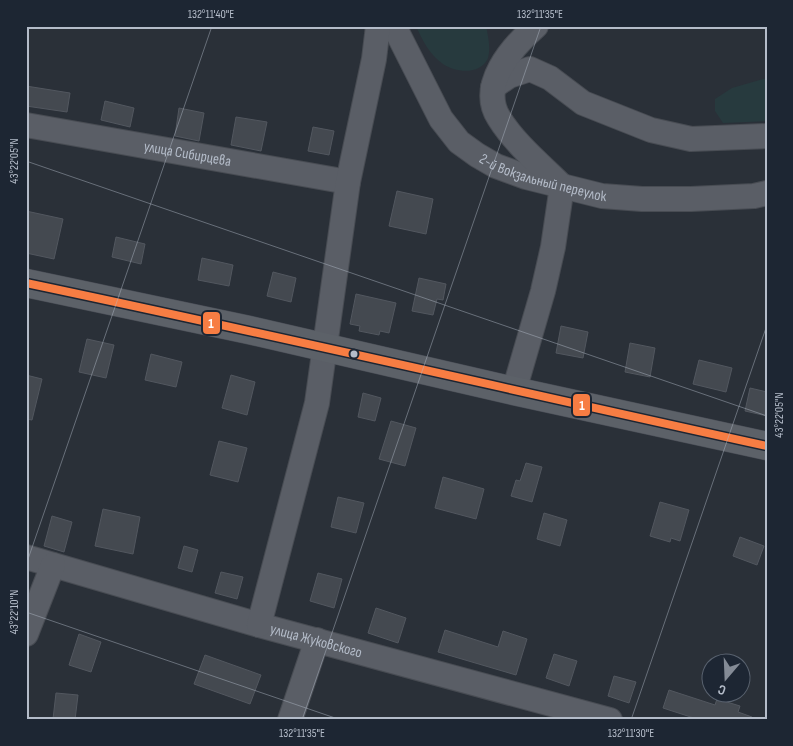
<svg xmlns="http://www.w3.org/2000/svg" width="793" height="746" font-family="'Sofia Sans Condensed',sans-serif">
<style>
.green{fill:#273a3e}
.building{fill:#444950;stroke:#52575f}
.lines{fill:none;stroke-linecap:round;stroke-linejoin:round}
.minor-casing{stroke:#484c53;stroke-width:26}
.major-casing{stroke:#484c55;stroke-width:29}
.minor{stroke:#5a5e66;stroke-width:24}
.major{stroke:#5c6168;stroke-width:28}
.bus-1-casing{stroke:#1d2633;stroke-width:11}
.bus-1{stroke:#f77d43;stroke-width:8}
.ticks{fill:none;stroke:#b4bcc9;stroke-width:1;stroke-opacity:0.45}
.bus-dot{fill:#b4bcc9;stroke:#1d2633;stroke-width:2}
.labels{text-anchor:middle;stroke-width:4.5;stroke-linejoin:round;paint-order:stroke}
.street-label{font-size:15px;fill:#b4bcc9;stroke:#1d2633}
.line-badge{stroke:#1d2633;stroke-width:2}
.badge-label{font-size:14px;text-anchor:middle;font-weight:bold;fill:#fff}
.neatline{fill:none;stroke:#b4bcc9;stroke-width:2}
.ticks-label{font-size:12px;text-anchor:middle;fill:#b4bcc9}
</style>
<rect width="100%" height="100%" fill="#2a3038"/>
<!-- green -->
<g class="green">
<path d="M416,26H486C488,36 491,48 488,58C481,75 456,73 443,64C430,55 422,40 416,26Z"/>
<polygon points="767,78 767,121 723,123 715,111 715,99 732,88"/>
</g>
<!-- building -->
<g class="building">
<polygon points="26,86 70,93 67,112 26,106"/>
<polygon points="105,101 134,108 130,127 101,120"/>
<polygon points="179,108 204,113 199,141 175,136"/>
<polygon points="236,117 267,122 261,151 231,145"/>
<polygon points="313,127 334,131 329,155 308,151"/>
<polygon points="397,191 433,199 426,234 389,226"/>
<polygon points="26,211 63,219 54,259 26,253"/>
<polygon points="116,237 145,244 141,264 112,257"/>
<polygon points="202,258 233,265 229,286 198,280"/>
<polygon points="273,272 296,278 291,302 267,296"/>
<polygon points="419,278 446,284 443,300 437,299 433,315 412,311"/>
<polygon points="356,294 396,303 389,333 380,331 379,335 359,331 360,326 350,324"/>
<polygon points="561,326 588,332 583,358 556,353"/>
<polygon points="87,339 114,345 106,378 79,372"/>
<polygon points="630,343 655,348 650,377 625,372"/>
<polygon points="151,354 182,362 176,387 145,380"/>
<polygon points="699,360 732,368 726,392 693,384"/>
<polygon points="26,375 42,379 32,420 26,419"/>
<polygon points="231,375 255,382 247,415 222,408"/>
<polygon points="750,388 767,392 767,416 745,411"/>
<polygon points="363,393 381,398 375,421 358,417"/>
<polygon points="391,421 416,428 405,466 379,459"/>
<polygon points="219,441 247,448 238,482 210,475"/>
<polygon points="526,463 542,467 532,502 511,496 516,480 520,481"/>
<polygon points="443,477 484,489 476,519 435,508"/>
<polygon points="338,497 364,503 356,533 331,527"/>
<polygon points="660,502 689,510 680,541 671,538 670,542 650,536"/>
<polygon points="103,509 140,517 133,554 95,546"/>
<polygon points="544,513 567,520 560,546 537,539"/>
<polygon points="52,516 72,522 64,552 44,546"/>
<polygon points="740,537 764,546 757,565 733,556"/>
<polygon points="184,546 198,550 192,572 178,568"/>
<polygon points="221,572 243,577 237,599 215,593"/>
<polygon points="318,573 342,579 334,608 310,601"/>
<polygon points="376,608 406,618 398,643 368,633"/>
<polygon points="445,630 498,647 503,631 527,639 516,675 438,652"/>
<polygon points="79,634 101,642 91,672 69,665"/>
<polygon points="554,654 577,661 569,686 546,678"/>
<polygon points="205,655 261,675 250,704 194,684"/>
<polygon points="614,676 636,682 629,703 608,696"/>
<polygon points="669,690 715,705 717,699 740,706 738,712 752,717 751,720 700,720 663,708"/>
<polygon points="56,693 78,695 75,720 53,719"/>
</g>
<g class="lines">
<!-- minor casing -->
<g class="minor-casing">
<g id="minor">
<path id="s1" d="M394,26L441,119L459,142L477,155L496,166L526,177L602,196L642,199H691L754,196L767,193"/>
<polyline points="493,87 509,76 530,69 550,78 583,103 651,130 691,139 767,136"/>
<path id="s2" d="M26,125L348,182"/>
<path d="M514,391L543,291L553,247L562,186C541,165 515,144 499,118C478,85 512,47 536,26"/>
<path id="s3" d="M26,557L259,625L610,720"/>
<polyline points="259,625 317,403 348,182 374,59 378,26"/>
<polyline points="26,634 53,565"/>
<polyline points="290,720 317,640"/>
</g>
</g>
<!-- major casing -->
<g class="major-casing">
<polyline id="major" points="26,283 249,330 514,391 767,446"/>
</g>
<!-- minor -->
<use href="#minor" class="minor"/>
<!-- major -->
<use href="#major" class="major"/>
<!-- bus-1 casing -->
<g class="bus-1-casing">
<path id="bus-1" d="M26,283C274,335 520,392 767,446"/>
</g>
<!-- bus-1 -->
<use href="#bus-1" class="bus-1"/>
</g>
<!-- ticks -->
<path class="ticks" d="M26,161L767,416M26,565L212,26M26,612L341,720M302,720L541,26M631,720L767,325"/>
<!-- markers -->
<circle class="bus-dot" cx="354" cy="354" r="4.5"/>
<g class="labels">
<!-- street labels -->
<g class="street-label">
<text dy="5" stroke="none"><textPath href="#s2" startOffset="164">улица Сибирцева</textPath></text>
<text dy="5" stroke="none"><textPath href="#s1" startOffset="226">2-й Вокзальный переулок</textPath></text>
<text dy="5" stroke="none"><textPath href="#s3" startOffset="302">улица Жуковского</textPath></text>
</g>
</g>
<g class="line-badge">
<rect x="202" y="311" width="19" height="24" rx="5" fill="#f77d43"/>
<rect x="572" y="393" width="19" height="24" rx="5" fill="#f77d43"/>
</g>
<g class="badge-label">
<text x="211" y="328">1</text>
<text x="582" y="410">1</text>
</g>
<!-- border -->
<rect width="793" height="746" fill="none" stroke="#1d2633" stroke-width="55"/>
<!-- north arrow -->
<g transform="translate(726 678) rotate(199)"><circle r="24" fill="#1d2633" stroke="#59626f"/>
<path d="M0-4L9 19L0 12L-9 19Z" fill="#848b96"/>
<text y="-8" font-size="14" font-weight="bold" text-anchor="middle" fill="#b4bcc9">С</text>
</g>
<rect x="28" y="28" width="738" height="690" class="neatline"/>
<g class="ticks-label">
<text x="211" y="18">132°11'40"E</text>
<text x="540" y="18">132°11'35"E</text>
<text transform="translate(14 161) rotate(-90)" y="4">43°22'05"N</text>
<text transform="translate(779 415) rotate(-90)" y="4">43°22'05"N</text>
<text transform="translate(14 612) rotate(-90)" y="4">43°22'10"N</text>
<text x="302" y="737">132°11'35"E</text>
<text x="631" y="737">132°11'30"E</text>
</g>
</svg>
